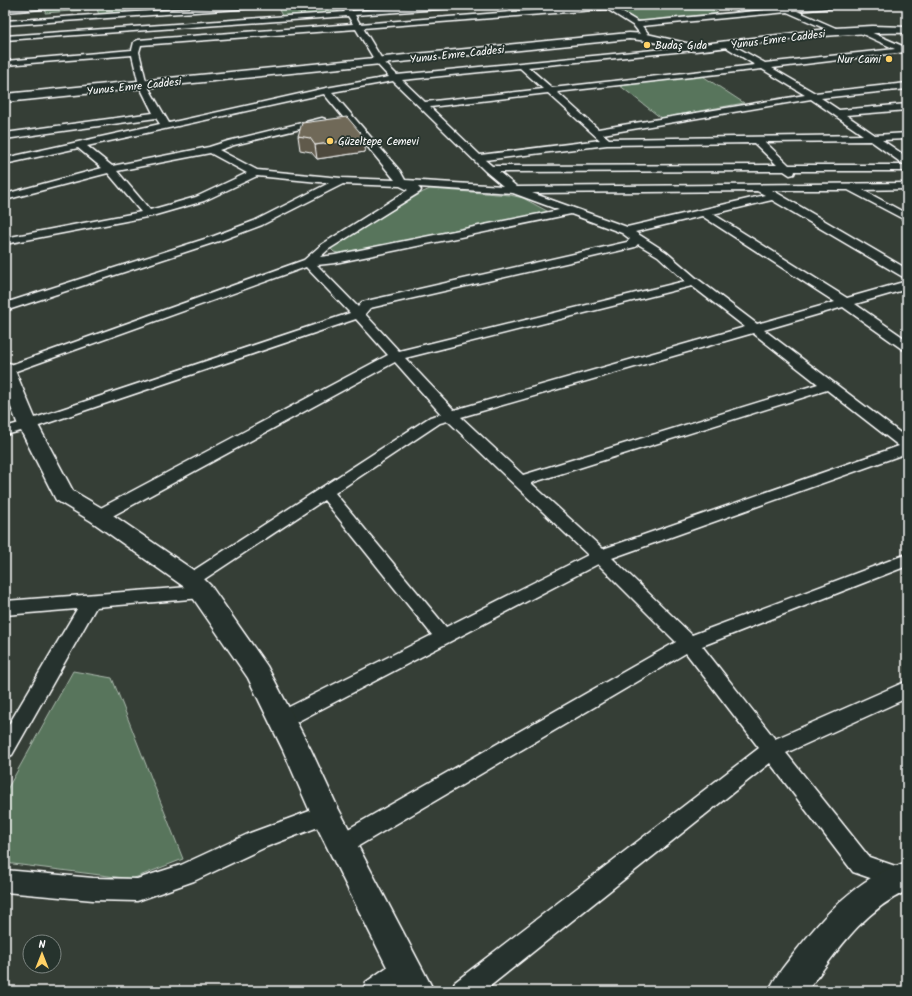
<svg xmlns="http://www.w3.org/2000/svg" width="912" height="996" font-family="Kalam,sans-serif">
<style>
.green{fill:#58755c;stroke:#acbaae}
.lines{fill:none;stroke-linecap:round;stroke-linejoin:round}
.street-casing{stroke:#fff;stroke-width:3}
.secondary-casing{stroke:#fff;stroke-width:3}
.street{fill:#26332d;fill-rule:evenodd}
.secondary{fill:#26332d;fill-rule:evenodd}
.wall{fill:#605a4c;stroke:#fff}
.shaded-wall{fill:#4e4a3e;stroke:#fff}
.building{fill:#706958;stroke:#fff}
.poi-dot{fill:#ffd166;stroke:#26332d;stroke-width:1.5}
.labels{text-anchor:middle;stroke-width:3.5;stroke-linejoin:round;paint-order:stroke}
.far-street-label{font-size:11px;fill:#fff;stroke:#26332d}
.far-poi-label{font-size:11px;fill:#fff;stroke:#26332d;text-anchor:start}
</style>
<rect width="100%" height="100%" fill="#353e36"/>
<filter id="ink" filterUnits="userSpaceOnUse"><feTurbulence type="fractalNoise" baseFrequency=".025" numOctaves="2"/><feDisplacementMap in="SourceGraphic" scale="8" xChannelSelector="R" yChannelSelector="G"/><feConvolveMatrix kernelMatrix="1 2 1 2 8 2 1 2 1" color-interpolation-filters="sRGB"/></filter>
<g filter="url(#ink)">
<!-- green -->
<g class="green">
<polygon points="86,5 126,5 126,12 123,13 99,15 97,9 45,13 46,8"/>
<polygon points="335,5 339,12 337,13 282,16 277,6"/>
<polygon points="351,5 403,5 405,8 359,11 356,11"/>
<polygon points="672,5 705,5 721,15 643,21 636,20 619,9"/>
<polygon points="701,75 744,103 661,118 619,85"/>
<polygon points="430,189 510,195 523,198 547,211 545,213 342,254 334,252 331,249 335,245 423,192"/>
<polygon points="73,671 112,678 183,859 132,879 5,863 5,793"/>
</g>
<g class="lines">
<!-- street casing -->
<g class="street-casing">
<g id="street">
<polygon points="41,5 71,5 67,7 5,12 5,8"/>
<polygon points="238,5 273,5 269,7 5,25 5,21"/>
<path d="M341,5H349L352,11L438,5H472L468,7L355,15L360,24L601,5H610L638,22L818,5H845L841,7L797,11L838,29L839,31L835,33L787,12L642,26L648,33L644,35H641L634,26L607,9L363,28L383,61L397,75L695,46L699,48L695,50L528,67L552,88L755,65L726,47L725,45L729,43L765,63L895,49L858,32V28H861L907,48V52H905L772,68L815,93L907,83V89L821,98L839,110L907,104V110L846,115L875,135L907,133V139L882,140L907,157V165L903,164L871,141L765,142L789,165H907V171H795L794,174L790,175L784,171L499,172L517,187L907,183V189L863,190L907,214V221L848,190H772L907,269V278L903,277L772,200L713,214L847,298L907,281V289L855,304L907,340V350L902,349L843,307L764,330L907,438V453L612,558L692,635L907,554V566L702,646L775,739L907,681V698L786,753L869,857L907,870V894L893,886L853,872L770,763L484,991H452L455,982L759,748L686,653L350,851L342,854L334,851L331,844L334,837L676,642L598,564L289,726L282,728L275,726L272,720L275,714L432,635L324,500L197,584L191,586L185,584L182,580L185,576L430,417L441,414L395,362L105,520L99,521L93,520L91,516L93,512L388,355L356,319L33,428L5,435V427L23,422L350,313L306,267L5,375V367L304,260L321,245L408,190L400,186L343,184L262,225L222,240L5,311V303L214,236L254,221L329,183L257,176L204,201L152,216L5,244V238L141,212L108,173L5,200V194L102,168L78,148L5,164V158L160,124L156,118L5,139V133L153,113L139,85L132,55L5,65V61L132,50L134,42L138,40L353,24L348,16L5,40V36L345,12ZM356,29L377,64L389,77L326,88L169,123L147,85L139,52L141,45ZM520,68L543,89L425,102L402,80ZM762,69L805,95L598,129L557,92ZM393,81L485,171L503,186L405,180L400,171L332,92ZM548,93L600,140L480,155L430,107ZM324,94L395,180L341,178L257,170L219,150L234,145L325,123L327,121L325,119L322,118L228,141L209,147L112,166L87,146ZM811,99L863,135L609,139L603,134ZM754,143L777,165L492,166L485,160L607,145ZM210,153L247,173L196,197L150,210L117,171ZM418,187L513,193L559,210L335,255L320,257L329,249L420,192L421,190ZM757,191L765,195L627,227L532,193ZM571,214L622,233L630,239L627,242L362,302L358,307L317,265L335,263ZM702,216L835,302L757,324L695,277L666,252L635,232ZM638,244L658,256L685,281L399,351L365,314L370,308L631,248L635,247ZM692,286L745,327L454,410L405,358ZM753,333L818,384L523,475L461,417ZM827,390L899,446L603,549L531,483ZM448,421L588,555L446,627L335,493L440,423Z"/>
<polygon points="202,586 208,588 211,592 208,596 202,598 96,607 12,755 5,757 5,731 77,609 5,615 5,601"/>
<polygon points="326,805 334,807 337,814 334,821 266,847 194,881 137,901 93,900 5,892 5,870 93,878 137,879 181,865 250,833"/>
<polygon points="406,957 415,960 418,969 415,978 396,991 363,991 366,982 397,960"/>
</g>
</g>
<!-- secondary casing -->
<g class="secondary-casing">
<g id="secondary">
<path d="M872,26L907,27V33C836,31 766,43 695,51C673,47 651,40 629,39L5,102V94L629,33L647,34L695,45L835,28Z"/>
<polygon points="5,362 12,364 14,368 38,425 73,491 107,511 199,574 211,586 267,666 311,750 337,806 434,991 399,991 315,823 283,750 248,678 193,598 183,586 91,521 56,500 18,425 5,392"/>
<path d="M907,862V891C863,910 835,954 807,991H769C775,976 786,964 796,951C819,922 844,893 876,875C885,869 897,866 907,862Z"/>
</g>
</g>
<!-- street -->
<use href="#street" class="street"/>
<!-- secondary -->
<use href="#secondary" class="secondary"/>
</g>
<!-- wall -->
<polygon class="wall" points="298,136 365,138 365,152 317,159 311,152 300,150"/>
<!-- shaded-wall -->
<polygon class="shaded-wall" points="365,138 365,152 317,159 315,145"/>
<!-- building -->
<polygon class="building" points="347,117 365,138 315,145 310,138 298,136 302,123"/>
</g>
<!-- markers -->
<g class="poi-dot">
<circle cx="647" cy="45" r="4"/>
<circle cx="889" cy="59" r="4"/>
<circle cx="330" cy="141" r="4"/>
</g>
<g class="labels">
<!-- far-street labels -->
<g class="far-street-label">
<text transform="translate(778 39) rotate(-7)" y="4">Yunus Emre Caddesi</text>
<text transform="translate(457 54) rotate(-6)" y="4">Yunus Emre Caddesi</text>
<text transform="translate(134 86) rotate(-6)" y="4">Yunus Emre Caddesi</text>
</g>
<!-- far-poi labels -->
<g class="far-poi-label">
<text x="655" y="49">Budaş Gıda</text>
<text x="881" y="63" text-anchor="end">Nur Cami</text>
<text x="338" y="145">Güzeltepe Cemevi</text>
</g>
</g>
<!-- margin -->
<rect width="912" height="996" fill="none" stroke="#26332d" stroke-width="20"/>
<rect x="10" y="10" width="892" height="976" fill="none" stroke="#fff" stroke-width="1.5" filter="url(#ink)"/>
<!-- north arrow -->
<g transform="translate(42 954)"><circle r="19" fill="#26332d" stroke="#7d8581"/>
<path d="M0-3L7 15L0 10L-7 15Z" fill="#ffd166"/>
<text y="-6" font-size="11" font-weight="bold" text-anchor="middle" fill="#ffffff">N</text>
</g>
</svg>
